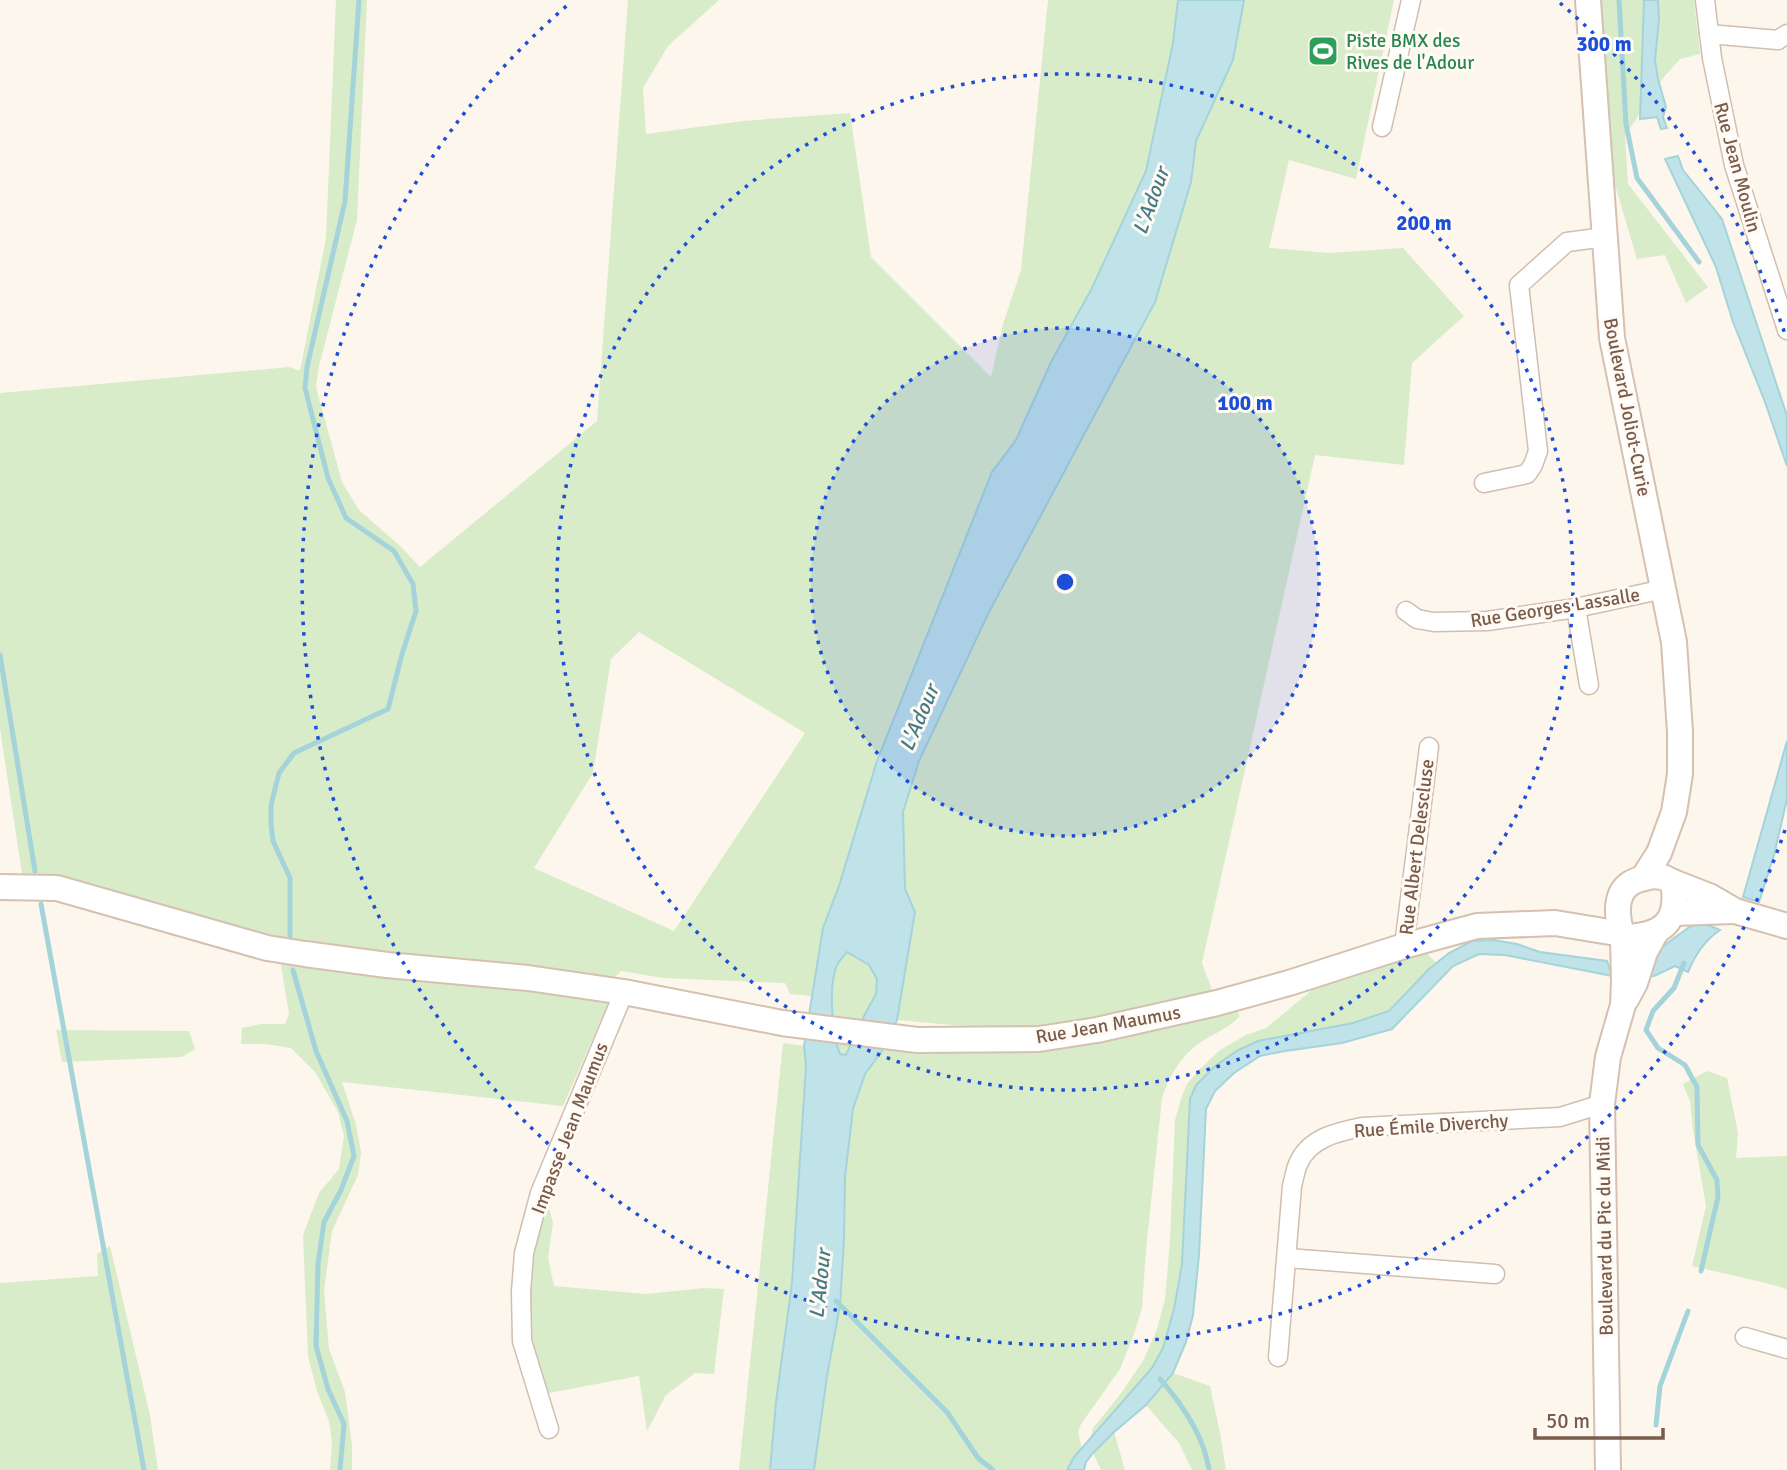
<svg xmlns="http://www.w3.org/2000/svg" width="1787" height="1470" font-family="Signika,sans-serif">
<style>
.green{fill:#d8ecc9;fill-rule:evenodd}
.water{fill:#bfe3e8;stroke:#a5d3da;stroke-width:2;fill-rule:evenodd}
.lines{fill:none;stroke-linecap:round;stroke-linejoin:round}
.stream{stroke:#a5d3da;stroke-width:5}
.street-casing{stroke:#d1beb0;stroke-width:21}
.secondary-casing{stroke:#d6c0b0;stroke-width:28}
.street{stroke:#fff;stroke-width:18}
.secondary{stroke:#fff;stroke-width:24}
.ring{fill:none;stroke:#1d4ed8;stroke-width:3.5;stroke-dasharray:3.5 7}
.labels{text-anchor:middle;stroke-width:6;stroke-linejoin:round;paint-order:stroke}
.leisure-label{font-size:19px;fill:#27864d;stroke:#fffaf3;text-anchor:start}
.street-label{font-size:19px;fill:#7a5c4d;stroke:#fffaf3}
.water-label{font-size:21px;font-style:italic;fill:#437c86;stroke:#fffaf3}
.centre{fill:#1d4ed8;stroke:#fffaf3;stroke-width:3.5}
.ring-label{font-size:21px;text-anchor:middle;font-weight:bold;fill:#1d4ed8;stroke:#fffaf3;stroke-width:6;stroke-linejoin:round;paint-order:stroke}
</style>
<rect width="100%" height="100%" fill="#fdf6ec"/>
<!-- green -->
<g class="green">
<path d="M336,0H367L357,220L319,366L316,387L342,482L359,510L401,547L420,567L597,421L628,0H719L668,46L643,88L646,134L743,121L850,113L871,257L991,377L1003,324L1021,270L1048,0H1178L1173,43L1146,171L1091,290L1051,362L1016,440L992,472L877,762L839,886L823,928L811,996L790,994L785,983L663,978L621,971L611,981L303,947L45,876L22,874L0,729V393L289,367L300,371L326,238ZM639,632L805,733L674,931L534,868L593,773L611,659Z"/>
<polygon points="1244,0 1394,0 1356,179 1289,160 1269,248 1330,253 1403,248 1464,316 1412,363 1404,465 1315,455 1202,963 1214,995 1050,1027 973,1027 897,1020 915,912 905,889 903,812 919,761 988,614 1155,302 1191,182 1196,141 1235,48"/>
<polygon points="1597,0 1694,0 1700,54 1680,59 1663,78 1625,136 1628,184 1708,287 1686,303 1665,255 1637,259 1609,165"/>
<path d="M847,951L869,965L877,979L876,994L864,1016L846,1055H839C832,1035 828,985 837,965C839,960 844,955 847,951Z"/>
<polygon points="1426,952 1436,963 1412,986 1389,1011 1353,1023 1258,1041 1238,1050 1215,1066 1196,1085 1190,1099 1182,1264 1174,1309 1163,1348 1152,1368 1090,1440 1093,1428 1119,1396 1143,1361 1157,1329 1165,1299 1170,1240 1175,1120 1181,1099 1187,1084 1200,1069 1220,1050 1246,1035 1266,1028 1324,980"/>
<polygon points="280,959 610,1000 563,1106 342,1082 356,1125 361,1152 358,1175 332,1231 324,1290 329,1349 345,1392 352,1445 352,1470 330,1470 332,1442 329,1421 317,1391 308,1356 303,1235 319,1193 339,1169 344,1136 338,1112 315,1072 291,1048 266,1044 241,1044 242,1028 261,1024 285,1024 289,1014"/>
<path d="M1236,1009L1240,1016C1228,1029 1212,1034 1198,1044C1180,1057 1169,1077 1162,1098L1146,1250L1142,1308L1134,1334L1120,1369L1081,1424L1078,1432L1082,1449L1074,1457L1067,1470H814L827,1376L840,1305L844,1239L845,1177L853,1109L865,1074L882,1051L892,1049L936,1051Z"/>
<polygon points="56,1030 189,1031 195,1049 182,1057 62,1062"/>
<polygon points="783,1043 804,1046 806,1066 792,1283 776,1402 770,1470 739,1470"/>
<polygon points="1707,1071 1727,1078 1738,1133 1736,1158 1787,1156 1787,1289 1762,1282 1692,1266 1706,1206 1693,1130 1690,1101 1683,1084"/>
<polygon points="532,1201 549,1208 553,1223 548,1258 554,1286 646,1294 704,1288 724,1289 714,1374 695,1373 666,1395 647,1431 639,1376 533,1396 520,1366 515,1290"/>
<polygon points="110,1246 150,1415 158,1470 0,1470 0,1283 98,1276 97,1254"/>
<polygon points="1173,1373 1210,1386 1220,1433 1226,1470 1192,1470 1179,1443 1146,1405"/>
<polygon points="1114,1432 1125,1470 1101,1470 1093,1453"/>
</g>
<!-- water -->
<g class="water">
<path d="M1178,0H1244L1233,60L1196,141L1191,182L1155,302L988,614L919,761L903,812L905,889L915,912L897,1020L882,1051L865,1074L853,1109L845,1177L844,1239L840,1305L827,1376L814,1470H770L776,1402L792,1283L806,1066L804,1046L823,928L839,886L877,761L992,472L1016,440L1051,362L1091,290L1146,171L1173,43ZM847,952L869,965L877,979L876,994L864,1016L846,1055L840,1054C832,1035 828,985 837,965C839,961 844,956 847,952Z"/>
<polygon points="1644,0 1658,0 1659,19 1655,60 1658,79 1666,107 1663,117 1667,128 1661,129 1657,117 1640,119"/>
<polygon points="1678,156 1683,170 1722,219 1787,416 1787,466 1765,402 1733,322 1716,267 1665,159"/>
<polygon points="1787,741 1787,799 1774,855 1759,902 1743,897"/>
<path d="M1698,921L1720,930C1705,940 1695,955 1688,972L1675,966L1654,976H1646L1652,954Z"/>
<polygon points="1493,940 1517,944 1540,952 1607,961 1612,976 1505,955 1479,954 1453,966 1392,1029 1342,1043 1285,1051 1260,1056 1234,1073 1215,1091 1206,1109 1199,1255 1193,1315 1186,1342 1173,1373 1146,1405 1114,1432 1093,1453 1086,1462 1084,1470 1067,1470 1074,1457 1152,1368 1163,1348 1174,1309 1182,1264 1190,1099 1196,1085 1215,1066 1238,1050 1258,1041 1353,1023 1389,1011 1429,969 1449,953 1472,941"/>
</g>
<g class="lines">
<!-- stream -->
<g class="stream">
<polyline points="1619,0 1626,124 1637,178 1699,262"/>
<polyline points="0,655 35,871"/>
<polyline points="41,904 144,1470"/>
<polyline points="290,936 290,878 273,841 271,825 271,805 279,773 294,753 388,709 402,654 416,611 413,584 394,551 346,518 328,478 305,388 307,367 345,201 359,0"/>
<polyline points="1684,963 1674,988 1653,1011 1646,1030 1658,1048 1685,1065 1697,1087 1698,1145 1717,1180 1718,1197 1701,1271"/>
<polyline points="293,970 316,1051 347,1121 354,1156 341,1190 324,1222 318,1264 316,1346 328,1389 344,1424 340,1470"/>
<polyline points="836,1301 947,1412 978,1458 993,1470"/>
<path d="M1160,1379C1182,1404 1204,1436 1209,1470"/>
<polyline points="1656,1425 1660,1386 1688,1311"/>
</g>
<!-- street casing -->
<g class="street-casing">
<g id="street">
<polyline points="1705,0 1712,58 1734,165 1787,330"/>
<polyline points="1709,34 1778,40 1787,34"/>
<polyline points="1382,127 1411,0"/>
<polyline points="1484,483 1527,474 1533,465 1538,451 1519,285 1567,242 1605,237"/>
<polyline points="1576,608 1589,685"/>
<polyline points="1406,611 1417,619 1434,622 1487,621 1576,608 1664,589"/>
<polyline points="1404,946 1429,747"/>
<polyline points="1287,1258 1495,1274"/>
<polyline points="1745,1337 1787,1349"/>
<path d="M1278,1357L1292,1186C1294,1179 1295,1171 1298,1164C1309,1138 1337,1132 1362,1127L1560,1117L1602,1104"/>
<polyline points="549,1429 522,1341 521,1292 524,1253 540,1193 624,992"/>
</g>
</g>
<!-- secondary casing -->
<g class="secondary-casing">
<g id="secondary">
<polyline points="1588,0 1612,338 1674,642 1680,732 1680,774 1674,812 1659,853 1643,878"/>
<path d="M1653,876L1663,877L1673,882C1680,923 1662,936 1623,937C1617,920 1613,894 1631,883C1637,879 1646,878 1653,876Z"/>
<polyline points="1673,882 1709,896 1735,911 1787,926"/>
<polyline points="0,887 57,888 267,948 305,954 387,965 528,978 624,992 782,1023 917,1040 1039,1039 1097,1030 1217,1003 1289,983 1404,946 1477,926 1555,923 1622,934"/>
<polyline points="1673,913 1734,911"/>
<polyline points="1627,998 1635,983 1645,952 1656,932"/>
<polyline points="1608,1470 1602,1104 1608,1057 1623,1005 1624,982 1623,937"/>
</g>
</g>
<!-- street -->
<use href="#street" class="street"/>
<!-- secondary -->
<use href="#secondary" class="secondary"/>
</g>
<!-- distance rings -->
<circle cx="1065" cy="582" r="254" fill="#1d4ed8" fill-opacity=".12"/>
<g class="ring">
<circle cx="1065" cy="582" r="254"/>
<circle cx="1065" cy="582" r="508"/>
<path d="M1785 830A762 762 0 1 1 570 3M1560 3A762 762 0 0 1 1785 334"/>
</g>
<!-- icons -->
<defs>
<g id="stadium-square" transform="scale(1.575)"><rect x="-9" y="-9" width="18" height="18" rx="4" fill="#2e9e5b" stroke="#fffaf3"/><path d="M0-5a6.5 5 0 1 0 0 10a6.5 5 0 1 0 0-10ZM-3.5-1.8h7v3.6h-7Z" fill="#fff"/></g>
</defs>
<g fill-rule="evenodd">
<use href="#stadium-square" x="1323" y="51"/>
</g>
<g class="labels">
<!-- leisure labels -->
<g class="leisure-label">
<text x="1346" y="47">Piste BMX des<tspan x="1346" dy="22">Rives de l'Adour</tspan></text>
</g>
<!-- street labels -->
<g class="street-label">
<text transform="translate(1738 167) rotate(75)" y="7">Rue Jean Moulin</text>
<text transform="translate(1628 407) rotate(79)" y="7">Boulevard Joliot-Curie</text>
<text transform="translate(1555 607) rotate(-9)" y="7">Rue Georges Lassalle</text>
<text transform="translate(1416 847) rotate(-83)" y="7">Rue Albert Delescluse</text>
<text transform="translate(1108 1024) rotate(-10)" y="7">Rue Jean Maumus</text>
<text transform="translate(1431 1125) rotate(-4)" y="7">Rue Émile Diverchy</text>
<text transform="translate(569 1128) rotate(-69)" y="7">Impasse Jean Maumus</text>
<text transform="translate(1604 1236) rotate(-91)" y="7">Boulevard du Pic du Midi</text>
</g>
<!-- water labels -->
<g class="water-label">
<text transform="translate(1151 201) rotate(-70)" y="7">L'Adour</text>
<text transform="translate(919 718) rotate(-67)" y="7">L'Adour</text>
<text transform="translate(820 1284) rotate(-84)" y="7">L'Adour</text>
</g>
</g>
<circle cx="1065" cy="582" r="10" class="centre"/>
<g class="ring-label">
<text x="1604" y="51">300 m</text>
<text x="1424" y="230">200 m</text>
<text x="1245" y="410">100 m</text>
</g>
<!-- scale -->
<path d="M1535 1428v10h128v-10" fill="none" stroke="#7a5c4d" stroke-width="3.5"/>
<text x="1546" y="1428" font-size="21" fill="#7a5c4d" stroke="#fffaf3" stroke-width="5" paint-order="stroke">50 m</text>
</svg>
